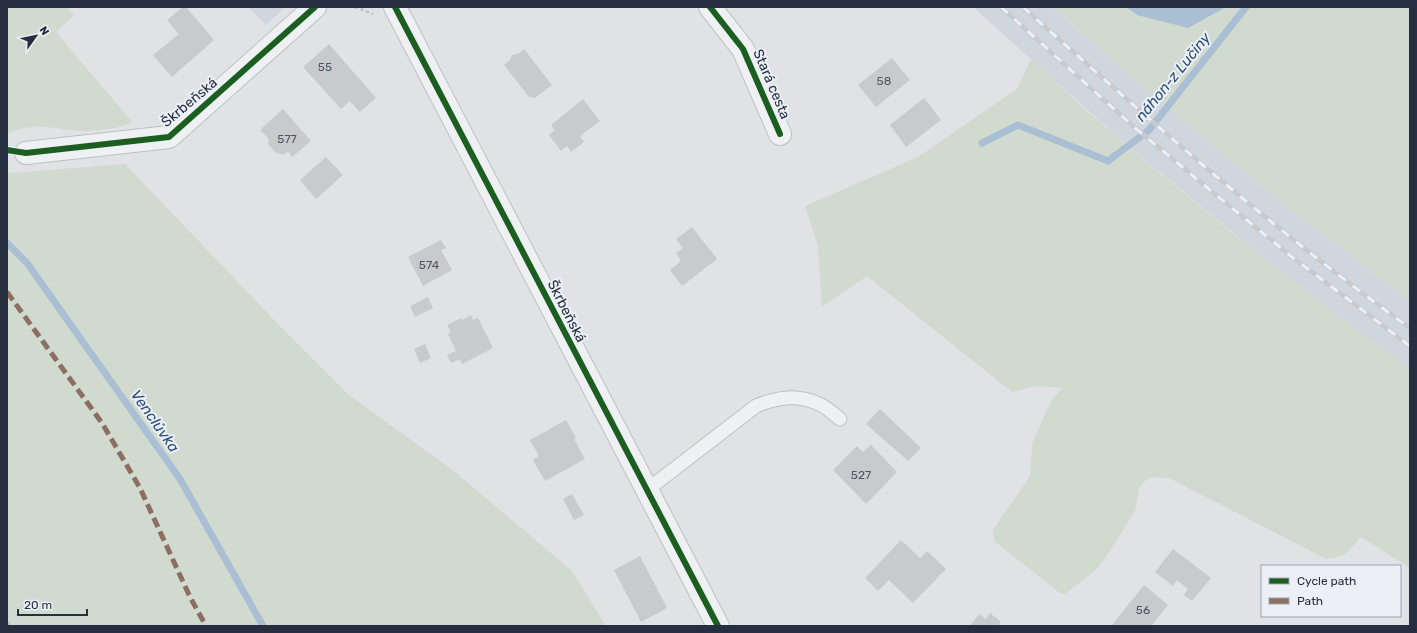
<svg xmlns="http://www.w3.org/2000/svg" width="1417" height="633" font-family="Rubik,sans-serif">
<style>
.built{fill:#d0d6dd}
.green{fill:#d0dacf}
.water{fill:#abbfd4}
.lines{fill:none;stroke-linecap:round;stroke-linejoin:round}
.stream{stroke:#abbfd4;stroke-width:7}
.building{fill:#c8cace}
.lane-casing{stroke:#bec0c3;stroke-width:15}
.street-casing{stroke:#bec0c3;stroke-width:24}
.path{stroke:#bfc0c5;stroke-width:2.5;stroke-dasharray:3 3;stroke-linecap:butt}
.lane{stroke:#eff0f2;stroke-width:13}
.street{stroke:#eff0f2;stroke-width:22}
.rail-casing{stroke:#c8cace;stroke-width:4.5}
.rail{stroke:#ecf0f6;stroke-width:3;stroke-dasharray:9;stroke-linecap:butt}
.quiet{stroke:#8d6e63;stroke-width:5;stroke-dasharray:10 5;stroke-linecap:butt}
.cycleway-casing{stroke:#ecf0f6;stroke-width:8}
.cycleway{stroke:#1b5e20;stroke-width:6}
.labels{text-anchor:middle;stroke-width:4;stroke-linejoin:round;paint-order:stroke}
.number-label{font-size:12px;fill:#4e5664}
.street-label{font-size:14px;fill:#252f40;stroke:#ecf0f6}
.water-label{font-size:15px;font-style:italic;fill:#2b4e78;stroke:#ecf0f6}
</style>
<rect width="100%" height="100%" fill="#e0e2e5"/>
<!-- built -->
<g class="built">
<polygon points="248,7 285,7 266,25"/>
<polygon points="973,7 1052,7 1178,117 1305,221 1410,301 1410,369 1367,339 1281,272 1122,141"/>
</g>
<!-- green -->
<g class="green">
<path d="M7,7H67L74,15L56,32L132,122C119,129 97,131 83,131C57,130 31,119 7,135Z"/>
<polygon points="1053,7 1126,7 1137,15 1226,7 1410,7 1410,301 1305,221 1178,117"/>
<path d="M1031,59C1061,87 1091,116 1123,142C1216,221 1311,298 1410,369V568L1361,537C1347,552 1349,556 1326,559L1171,479L1154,477L1146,480L1139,488L1135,511L1106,557L1097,569L1065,594L1060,593L994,541L993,530L1030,476L1032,444L1051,401L1063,388L1034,386L1012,392L867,276L822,307L818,246L805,206L918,157L1017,89Z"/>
<polygon points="125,164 278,324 349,395 454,471 572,571 606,626 7,626 7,170 10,173"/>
</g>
<!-- water -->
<polygon class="water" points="1126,7 1226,7 1188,28 1137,15"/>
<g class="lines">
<!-- stream -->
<g class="stream">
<polyline points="982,143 1018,125 1108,161 1149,130 1246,7"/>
<polyline points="7,243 27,263 180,479 263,626"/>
<polyline points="7,625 7,626"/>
</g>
</g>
<!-- building -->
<g class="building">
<polygon points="183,7 186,7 214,40 172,77 153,55 179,34 167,20"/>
<polygon points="329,44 376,98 360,112 350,101 341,109 303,67"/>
<polygon points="524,49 552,85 535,98 529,97 504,65 510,60 512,55 518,54"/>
<polygon points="892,58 910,80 876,107 858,85"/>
<polygon points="924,98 941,120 906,147 890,125"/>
<polygon points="583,99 600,121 580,136 584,142 571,152 567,146 561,151 549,135 555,130 551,125"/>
<polygon points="283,109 311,141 292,157 288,151 283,155 281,154 276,153 268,144 269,139 260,130"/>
<polygon points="326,157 343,175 316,199 300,180"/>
<polygon points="692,227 717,259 682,286 670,270 681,261 676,253 683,248 676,239"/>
<polygon points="441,240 446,248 441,250 452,270 423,286 408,257"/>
<polygon points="428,297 433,308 415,317 410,306"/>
<polygon points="471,315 473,320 478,318 493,348 462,364 460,359 451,363 447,355 456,351 448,334 451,332 447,325 461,318 462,320"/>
<polygon points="425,344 431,358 420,363 414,349"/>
<polygon points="880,409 921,448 908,461 866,424"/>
<polygon points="566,420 576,438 574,439 585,459 545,481 533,460 539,456 530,440"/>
<polygon points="871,445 897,472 866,504 833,470 857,446 863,452"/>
<polygon points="572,494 584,515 574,520 563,499"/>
<polygon points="901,540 920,558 927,551 946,569 913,603 889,580 878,591 865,578"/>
<polygon points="1173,549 1211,578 1192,601 1184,595 1188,589 1177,580 1173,586 1155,572"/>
<polygon points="640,556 667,608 641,622 614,570"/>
<polygon points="1144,585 1168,605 1151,626 1113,626 1112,625"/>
<polygon points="990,613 1001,622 998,626 970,626 979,614 986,619"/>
</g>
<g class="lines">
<!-- lane casing -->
<g class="lane-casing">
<path id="lane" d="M647,490L756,406C778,397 798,394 819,404C827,407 833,414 840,419"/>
</g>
<!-- street casing -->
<g class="street-casing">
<g id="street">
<polyline points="395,7 718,626"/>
<polyline points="710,7 743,49 780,134"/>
<polyline points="26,153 169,137 315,7"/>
</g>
</g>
<!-- path -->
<polyline class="path" points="355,7 373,14"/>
<!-- lane -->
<use href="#lane" class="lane"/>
<!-- street -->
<use href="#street" class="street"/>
<!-- rail casing -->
<g class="rail-casing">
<g id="rail">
<polyline points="1001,7 1134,127 1210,190 1292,257 1410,346"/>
<path d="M1023,7C1148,119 1273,230 1410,328"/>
</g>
</g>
<!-- rail -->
<use href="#rail" class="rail"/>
<!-- quiet -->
<polyline class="quiet" points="7,292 102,423 140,488 190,597 206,626"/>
<!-- cycleway casing -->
<g class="cycleway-casing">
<g id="cycleway">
<polyline points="395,7 718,626"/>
<polyline points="710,7 743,49 780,134"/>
<polyline points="7,150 26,153 169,137 315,7"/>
</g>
</g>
<!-- cycleway -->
<use href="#cycleway" class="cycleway"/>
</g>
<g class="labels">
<!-- number labels -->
<g class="number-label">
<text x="325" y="71">55</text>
<text x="884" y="85">58</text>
<text x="287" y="143">577</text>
<text x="429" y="269">574</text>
<text x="861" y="479">527</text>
<text x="1143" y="614">56</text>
</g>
<!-- street labels -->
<g class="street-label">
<text transform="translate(772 84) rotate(67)" y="5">Stará cesta</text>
<text transform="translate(189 102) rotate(-40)" y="5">Škrbeňská</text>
<text transform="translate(567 311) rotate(63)" y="5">Škrbeňská</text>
</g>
<!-- water labels -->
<g class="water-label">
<text transform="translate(1173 77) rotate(-51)" y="5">náhon-z Lučiny</text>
<text transform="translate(155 421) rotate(55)" y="5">Venclůvka</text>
</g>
</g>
<!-- border -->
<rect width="1417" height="633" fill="none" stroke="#252f40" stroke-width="16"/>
<!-- legend -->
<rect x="1261" y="565" width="140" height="52" fill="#ecf0f6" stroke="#9ca3ad"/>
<rect x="1269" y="578" width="20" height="6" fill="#1b5e20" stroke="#9ca3ad"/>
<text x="1297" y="585" font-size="12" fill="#252f40">Cycle path</text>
<rect x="1269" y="598" width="20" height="6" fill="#8d6e63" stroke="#9ca3ad"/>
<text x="1297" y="605" font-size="12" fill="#252f40">Path</text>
<!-- north arrow -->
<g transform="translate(36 36) rotate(57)" stroke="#ecf0f6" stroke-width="3" paint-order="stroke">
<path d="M0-3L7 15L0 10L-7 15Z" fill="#252f40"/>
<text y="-6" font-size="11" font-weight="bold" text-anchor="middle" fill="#252f40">N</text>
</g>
<!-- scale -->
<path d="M18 609v6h69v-6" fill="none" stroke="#252f40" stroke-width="2"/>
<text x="24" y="609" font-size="12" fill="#252f40" stroke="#ecf0f6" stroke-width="3" paint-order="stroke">20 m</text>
</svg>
